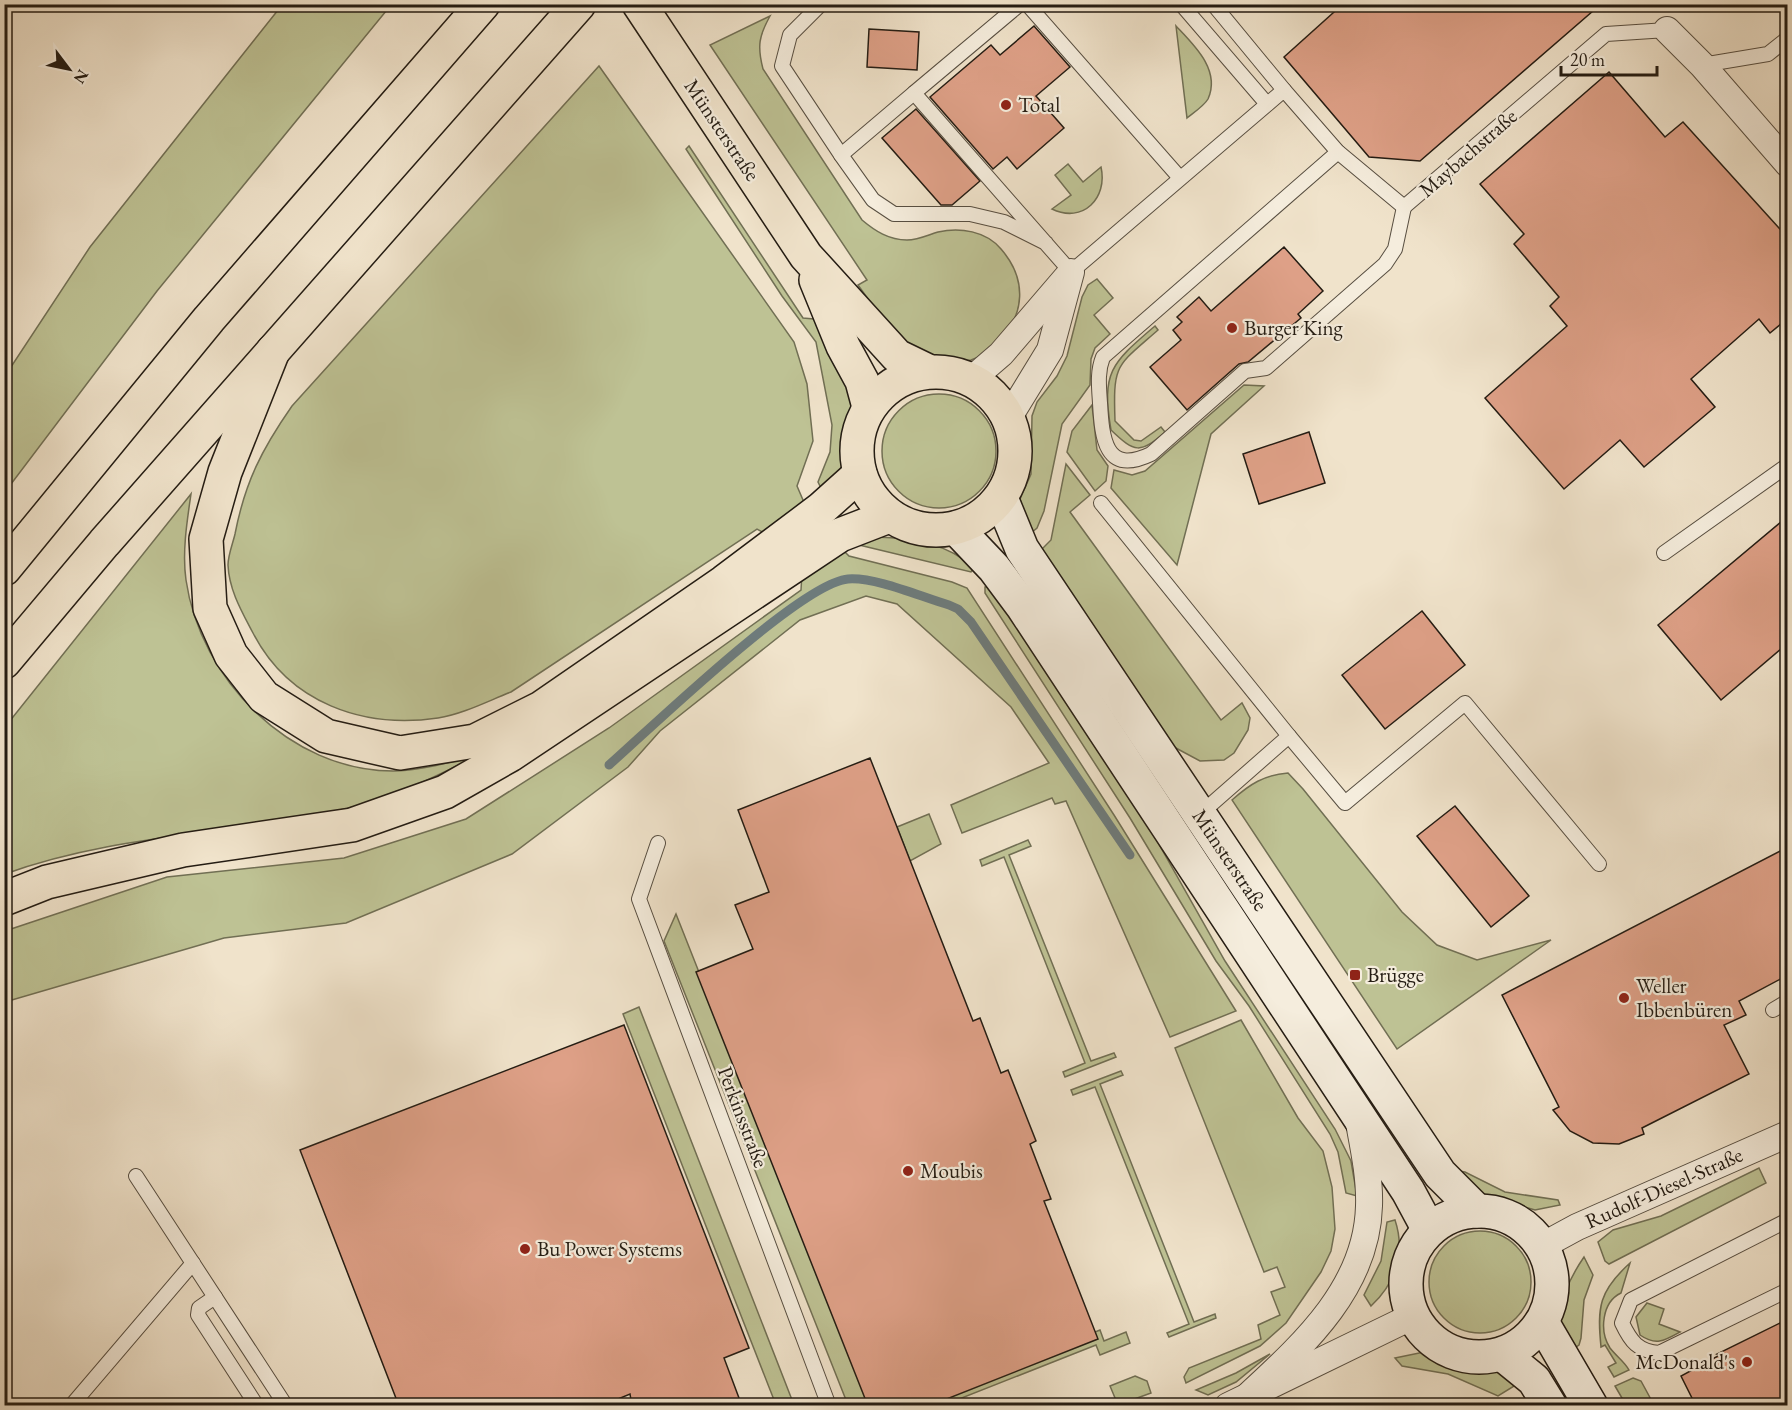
<svg xmlns="http://www.w3.org/2000/svg" width="1792" height="1410" font-family="'EB Garamond',serif">
<style>
.green{fill:#bec294;stroke:#716f54;stroke-width:1.5}
.lines{fill:none;stroke-linecap:round;stroke-linejoin:round}
.stream{stroke:#6e7b7b;stroke-width:9}
.building{fill:#dea087;stroke:#241c13;stroke-width:1.5}
.service-casing{stroke:#574e41;stroke-width:16}
.minor-casing{stroke:#574e41;stroke-width:28}
.secondary-casing{stroke:#241c13;stroke-width:36}
.primary-casing{stroke:#241c13;stroke-width:36}
.motorway-casing{stroke:#241c13;stroke-width:36}
.service{stroke:#f5eddd;stroke-width:14}
.minor{stroke:#f5eddd;stroke-width:26}
.secondary{stroke:#f5eddd;stroke-width:33}
.primary{stroke:#f0e3cb;stroke-width:33}
.motorway{stroke:#f0e3cb;stroke-width:33}
.poi-dot{fill:#8f2418;stroke:#f5eddd;stroke-width:2}
.labels{text-anchor:middle;stroke-width:4.5;stroke-linejoin:round;paint-order:stroke}
.poi-label{font-size:21px;fill:#241c13;stroke:#f5eddd;text-anchor:start}
.street-label{font-size:21px;fill:#241c13;stroke:#f5eddd}
</style>
<rect width="100%" height="100%" fill="#f0e3cb"/>
<filter id="stains"><feTurbulence type="fractalNoise" baseFrequency=".00333" numOctaves="4"/><feColorMatrix values="0 0 0 0 .2 0 0 0 0 .09 0 0 0 0 .02 0 0 0 .5 -.17"/></filter>
<radialGradient id="worn" r=".72"><stop offset=".6" stop-color="#630" stop-opacity="0"/><stop offset="1" stop-color="#630" stop-opacity=".3"/></radialGradient>
<!-- green -->
<g class="green">
<polygon points="282,5 391,5 157,291 5,492 5,376 90,247"/>
<path d="M770,16C759,36 757,46 763,69L862,220C875,231 889,240 907,240C918,240 928,235 938,232C960,227 986,231 1001,249C1027,279 1026,315 997,342C990,349 981,357 971,360C962,362 953,359 944,359C933,358 927,359 917,354C901,345 869,301 858,285L867,280L710,45Z"/>
<path d="M1176,26C1194,45 1221,70 1208,99C1204,106 1193,113 1187,118Z"/>
<path d="M599,66L794,342L807,384L813,441L797,486L806,507L768,535L757,529L511,692C488,701 463,714 438,718C363,729 289,703 253,633C242,612 229,590 228,565C228,555 233,543 235,534C245,482 262,449 292,406Z"/>
<polygon points="689,146 803,318 814,319 853,391 847,464 824,494 818,482 830,452 832,425 816,342 782,296 686,149"/>
<path d="M1068,164L1083,182L1101,167C1108,198 1083,224 1052,209L1071,195L1055,175Z"/>
<polygon points="1097,279 1113,298 1094,315 1110,334 1095,348 1091,359 1090,385 1062,424 1044,511 1037,528 1030,534 1020,499 1031,474 1032,416 1037,402 1057,376 1067,356 1082,297 1088,285"/>
<path d="M1155,326L1158,330C1116,367 1113,363 1115,421L1134,440L1141,441L1161,427L1165,432C1140,454 1135,453 1111,430C1101,371 1112,363 1155,326Z"/>
<polygon points="1244,385 1264,386 1211,434 1177,565 1111,488 1114,470 1132,475 1145,471"/>
<circle cx="939" cy="451" r="57"/>
<polygon points="1092,405 1097,450 1108,466 1106,481 1095,491 1067,452 1072,431"/>
<polygon points="1066,464 1090,495 1070,512 1221,720 1242,703 1250,718 1248,730 1234,753 1224,760 1200,761 1174,747 1160,736 1039,552 1051,540"/>
<path d="M191,494C187,521 182,553 186,580C200,679 290,771 393,771C421,771 451,761 478,756C441,773 401,795 361,805C243,835 120,832 5,874V727Z"/>
<path d="M876,537C911,538 948,543 974,568L971,572L859,545Z"/>
<polygon points="841,548 849,556 952,582 967,588 1114,815 1236,1011 1170,1037 1066,801 1055,804 1052,798 962,833 951,805 1049,763 1011,707 897,604 866,596 800,620 660,731 628,767 512,854 346,923 224,938 5,1002 4,932 8,930 167,877 344,858 466,819 609,728 801,590 802,573"/>
<polygon points="985,587 992,587 1139,809 1225,961 1335,1129 1351,1161 1357,1196 1346,1193 1338,1152 1330,1134 1249,1006 1216,961 1130,818 985,593"/>
<path d="M1288,773L1303,789L1402,912L1437,945L1477,960L1551,940L1397,1049L1232,800C1250,784 1264,775 1288,773Z"/>
<polygon points="929,814 941,844 910,861 897,827"/>
<polygon points="1028,840 1031,846 1009,855 1091,1061 1114,1053 1116,1057 1065,1077 1063,1072 1085,1063 1004,857 982,866 980,860"/>
<polygon points="676,914 870,1405 848,1405 664,941"/>
<polygon points="639,1007 794,1405 776,1405 623,1014"/>
<polygon points="1241,1020 1298,1118 1323,1151 1332,1187 1335,1229 1331,1251 1321,1272 1286,1323 1260,1346 1186,1383 1184,1377 1189,1368 1261,1339 1258,1325 1280,1315 1271,1292 1285,1287 1277,1267 1264,1272 1175,1048"/>
<polygon points="1121,1071 1123,1075 1100,1084 1194,1322 1215,1314 1216,1318 1169,1337 1167,1333 1189,1324 1095,1087 1073,1095 1071,1090"/>
<polygon points="1759,1168 1766,1183 1609,1264 1605,1261 1598,1242 1613,1230 1661,1216"/>
<polygon points="1459,1171 1465,1172 1505,1192 1558,1200 1560,1205 1535,1210 1489,1197 1477,1190"/>
<path d="M1395,1220C1406,1253 1395,1284 1371,1306L1364,1295L1381,1261L1387,1222Z"/>
<circle cx="1480" cy="1282" r="51"/>
<path d="M1584,1257L1593,1275L1584,1300L1581,1338L1579,1345L1570,1351C1568,1344 1563,1336 1561,1328C1556,1305 1571,1276 1584,1257Z"/>
<path d="M1630,1263L1621,1293C1602,1302 1599,1331 1610,1348C1616,1356 1624,1361 1629,1370L1614,1377L1608,1367L1616,1363L1605,1345L1601,1347C1597,1307 1599,1291 1630,1263Z"/>
<path d="M1647,1303L1664,1309L1659,1324L1680,1332C1664,1341 1656,1346 1640,1335L1636,1317Z"/>
<polygon points="1100,1330 1104,1341 1126,1332 1130,1343 1100,1355 1096,1345 944,1405 910,1406"/>
<polygon points="1424,1352 1462,1366 1489,1368 1519,1383 1498,1396 1448,1374 1402,1366 1395,1358"/>
<polygon points="1270,1354 1236,1382 1208,1395 1196,1390 1236,1373"/>
<polygon points="1135,1376 1147,1381 1151,1393 1118,1405 1110,1386"/>
<polygon points="1633,1378 1641,1381 1654,1405 1626,1405 1615,1386"/>
</g>
<g class="lines">
<!-- stream -->
<path class="stream" d="M609,765C651,728 801,583 848,579C877,577 921,597 949,605L958,609L971,622L1130,855"/>
</g>
<!-- building -->
<g class="building">
<polygon points="1343,4 1601,4 1420,161 1369,157 1284,57"/>
<polygon points="1034,26 1070,67 1036,96 1064,128 1017,169 1007,157 993,169 930,97 991,45 1000,55"/>
<polygon points="869,29 919,32 917,70 867,67"/>
<polygon points="1609,72 1665,137 1683,122 1788,238 1788,318 1770,333 1759,319 1691,379 1715,407 1644,467 1620,440 1564,489 1485,398 1567,326 1550,306 1559,297 1514,244 1524,234 1480,184"/>
<polygon points="916,109 980,181 952,205 941,205 882,138"/>
<polygon points="1284,247 1323,291 1298,314 1301,318 1248,362 1239,364 1187,410 1150,367 1181,340 1173,330 1182,322 1177,317 1199,297 1211,311"/>
<polygon points="1309,432 1325,483 1259,504 1243,454"/>
<polygon points="1788,516 1788,643 1721,700 1658,625"/>
<polygon points="1422,611 1465,665 1385,729 1342,675"/>
<polygon points="870,758 973,1021 980,1018 1001,1073 1008,1070 1036,1141 1030,1144 1051,1199 1044,1201 1098,1339 929,1406 868,1406 696,972 753,949 735,905 769,892 738,810"/>
<polygon points="1455,806 1529,896 1491,927 1417,836"/>
<polygon points="1788,847 1788,975 1739,1001 1746,1015 1724,1025 1749,1074 1642,1128 1644,1134 1619,1144 1593,1143 1570,1131 1553,1110 1559,1107 1502,995"/>
<polygon points="624,1025 749,1348 724,1358 742,1406 632,1406 630,1394 601,1406 399,1406 300,1150"/>
<polygon points="1780,1323 1788,1336 1788,1406 1696,1406 1681,1376 1720,1355 1717,1354"/>
</g>
<g class="lines">
<!-- service casing -->
<g class="service-casing">
<g id="service">
<polyline points="821,4 790,35 782,66 841,155"/>
<polyline points="1027,4 1180,178"/>
<polyline points="1181,4 1267,104"/>
<polyline points="1213,4 1284,90"/>
<polyline points="1702,65 1768,54 1788,38"/>
<polyline points="914,93 1020,4"/>
<path d="M1338,152L1103,357C1097,372 1099,387 1100,403C1102,438 1105,476 1151,454L1245,371L1266,368L1385,264L1395,249L1404,207"/>
<polyline points="1046,243 1004,222 970,214 894,214 873,200 841,155 914,93 1071,272 1284,90 1338,152 1404,207 1606,34 1667,30"/>
<polyline points="1101,503 1289,736 1199,815"/>
<polyline points="1664,553 1788,465"/>
<polyline points="1289,736 1345,803 1465,703 1599,864"/>
<polyline points="658,843 639,899 829,1406"/>
<polyline points="1773,1010 1788,1001"/>
<polyline points="136,1176 286,1406"/>
<path d="M1788,1220L1631,1300L1622,1323C1631,1342 1638,1351 1659,1353L1788,1290"/>
<polyline points="215,1297 199,1308 198,1315 257,1406"/>
<polyline points="71,1406 193,1263"/>
</g>
</g>
<!-- minor casing -->
<g class="minor-casing">
<g id="minor">
<polyline points="1667,30 1702,65 1788,164"/>
<polyline points="972,379 1001,354 1067,277"/>
<polyline points="1009,417 1050,350 1071,272"/>
<polyline points="1542,1246 1577,1227 1788,1134"/>
<path d="M1249,1395C1304,1344 1367,1287 1369,1206C1370,1179 1364,1150 1359,1123"/>
<polyline points="1228,1406 1413,1316"/>
</g>
</g>
<!-- secondary casing -->
<g class="secondary-casing">
<g id="secondary">
<polyline points="1001,498 1022,549 1440,1174 1477,1211"/>
<polyline points="956,528 994,568 1023,607 1408,1191 1429,1230"/>
<circle cx="1479" cy="1284" r="73"/>
<polyline points="1542,1322 1591,1406"/>
<polyline points="1502,1354 1534,1380 1550,1406"/>
</g>
</g>
<!-- primary casing -->
<g class="primary-casing">
<g id="primary">
<polyline points="639,4 806,256 897,356 928,371"/>
<polyline points="816,280 843,346 862,381 869,407"/>
<circle cx="936" cy="451" r="79"/>
</g>
</g>
<!-- motorway casing -->
<g class="motorway-casing">
<g id="motorway">
<polyline points="273,351 225,472 206,539 210,608 231,655 264,697 326,736 400,753 475,741 541,708 724,582 821,509 860,474"/>
<polyline points="4,569 209,319 483,4"/>
<polyline points="4,662 104,543 579,4"/>
<polyline points="4,899 47,882 183,850 352,825 445,792 510,755 840,535 889,516"/>
</g>
</g>
<!-- service -->
<use href="#service" class="service"/>
<!-- minor -->
<use href="#minor" class="minor"/>
<!-- secondary -->
<use href="#secondary" class="secondary"/>
<!-- primary -->
<use href="#primary" class="primary"/>
<!-- motorway -->
<use href="#motorway" class="motorway"/>
</g>
<!-- markers -->
<g class="poi-dot">
<circle cx="1006" cy="105" r="6"/>
<circle cx="1232" cy="328" r="6"/>
<rect x="1349" y="969" width="12" height="12" rx="3"/>
<circle cx="1624" cy="998" r="6"/>
<circle cx="908" cy="1171" r="6"/>
<circle cx="525" cy="1249" r="6"/>
<circle cx="1747" cy="1362" r="6"/>
</g>
<g class="labels">
<!-- poi labels -->
<g class="poi-label">
<text x="1018" y="112">Total</text>
<text x="1244" y="335">Burger King</text>
<text x="1367" y="982">Brügge</text>
<text x="1636" y="993">Weller<tspan x="1636" dy="24">Ibbenbüren</tspan></text>
<text x="920" y="1178">Moubis</text>
<text x="537" y="1256">Bu Power Systems</text>
<text x="1735" y="1369" text-anchor="end">McDonald's</text>
</g>
<!-- street labels -->
<g class="street-label">
<text transform="translate(722 130) rotate(56)" y="7">Münsterstraße</text>
<text transform="translate(1468 153) rotate(-41)" y="7">Maybachstraße</text>
<text transform="translate(1230 860) rotate(56)" y="7">Münsterstraße</text>
<text transform="translate(743 1117) rotate(69)" y="7">Perkinsstraße</text>
<text transform="translate(1664 1188) rotate(-24)" y="7">Rudolf-Diesel-Straße</text>
</g>
</g>
<!-- margin -->
<rect width="1792" height="1410" fill="none" stroke="#f0e3cb" stroke-width="24"/>
<rect x="6" y="6" width="1780" height="1398" fill="none" stroke="#241c13" stroke-width="3"/>
<rect x="12" y="12" width="1768" height="1386" fill="none" stroke="#241c13" stroke-width="1.5"/>
<!-- north arrow -->
<g transform="translate(69 69) rotate(122)" stroke="#f5eddd" stroke-width="4.5" paint-order="stroke">
<path d="M0-4.5L10 22L0 15L-10 22Z" fill="#241c13"/>
<text y="-9" font-size="16" font-weight="bold" text-anchor="middle" fill="#241c13">N</text>
</g>
<!-- scale -->
<path d="M1561 66v9h96v-9" fill="none" stroke="#241c13" stroke-width="3"/>
<text x="1570" y="66" font-size="18" fill="#241c13" stroke="#f5eddd" stroke-width="4.5" paint-order="stroke">20 m</text>
<rect width="100%" height="100%" filter="url(#stains)"/>
<rect width="100%" height="100%" fill="url(#worn)"/>
</svg>
